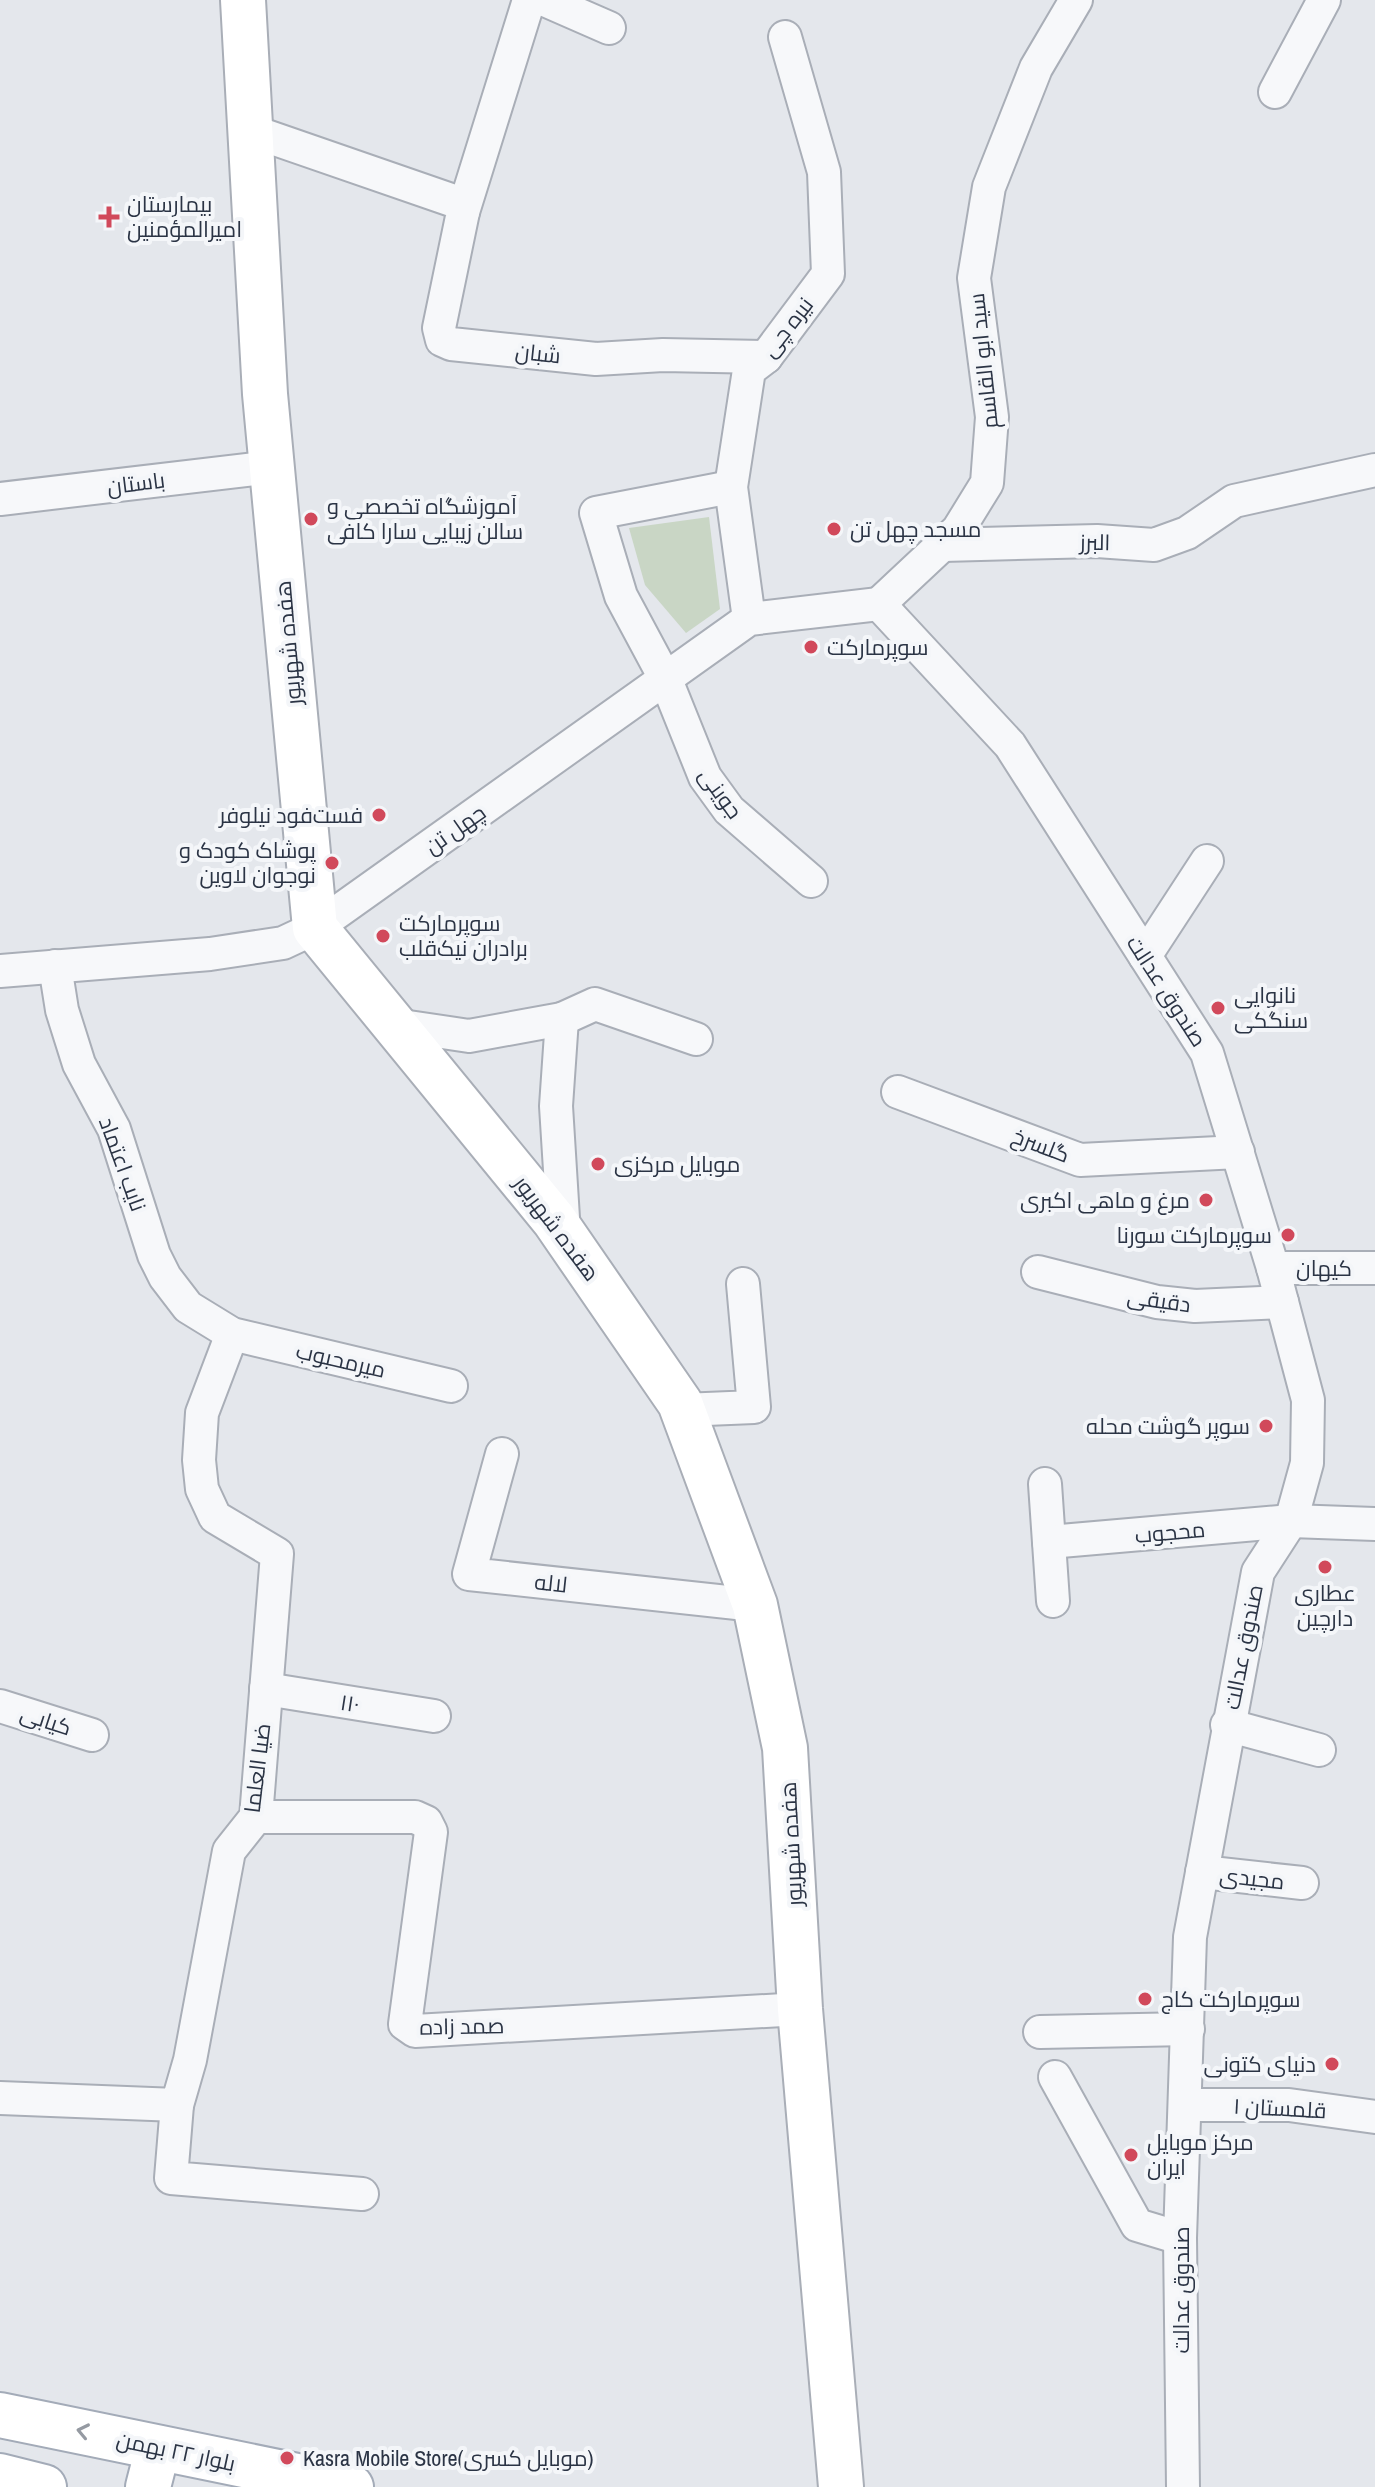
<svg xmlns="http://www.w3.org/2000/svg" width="1375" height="2487" font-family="'Archivo Narrow',Cairo,sans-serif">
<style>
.green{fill:#c9d6c5}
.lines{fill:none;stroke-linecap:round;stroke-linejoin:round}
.street-casing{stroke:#a9aeb7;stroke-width:36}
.secondary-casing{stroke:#a9aeb7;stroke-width:48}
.primary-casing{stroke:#a3abb8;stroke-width:48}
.street{stroke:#f7f8fa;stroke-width:32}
.secondary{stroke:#fff;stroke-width:44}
.primary{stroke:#fff;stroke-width:44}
.oneway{stroke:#959aa2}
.poi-dot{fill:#d1495b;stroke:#f4f6f9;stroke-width:3}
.labels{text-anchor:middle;stroke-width:8;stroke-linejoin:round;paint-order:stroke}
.poi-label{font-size:22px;fill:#2b3445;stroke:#f4f6f9;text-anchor:start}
.street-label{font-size:22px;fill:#2b3445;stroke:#f4f6f9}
</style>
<rect width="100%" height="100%" fill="#e4e7ec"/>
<!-- green -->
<polygon class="green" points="709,517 720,609 686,633 645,585 629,528"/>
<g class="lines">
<!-- street casing -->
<g class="street-casing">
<g id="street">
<polyline points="545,0 609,28"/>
<polyline points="1275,92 1324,0"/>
<polyline points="249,130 457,202 463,212 439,328 442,340 451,344 596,359 663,355 766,357"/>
<polyline points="463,212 529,0"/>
<polyline points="731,487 596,513 621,596 666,680 705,777 729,810 811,881"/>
<polyline points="0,499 271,467"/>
<polyline points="943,545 1097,541 1154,545 1187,533 1234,501 1375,470"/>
<polyline points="879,604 1010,745 1207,1053 1273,1268 1308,1400 1307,1463 1291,1521 1258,1572 1190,1937 1180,2238 1183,2487"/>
<polyline points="879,604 958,530 987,483 992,417 974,278 989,187 1036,68 1076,0"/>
<polyline points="749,619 731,487 749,370 766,357 828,274 824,172 785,37"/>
<polyline points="1145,956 1207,861"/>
<polyline points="55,966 62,1010 79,1064 114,1129 154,1255 165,1277 188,1307 232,1334 451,1386"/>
<polyline points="0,971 210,954 283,943 315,928 749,619 879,604"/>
<polyline points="562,1019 595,1004 696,1039"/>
<polyline points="395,1025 469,1036 562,1019 556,1106 564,1234"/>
<polyline points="898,1092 1080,1160 1238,1152"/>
<polyline points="1273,1268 1375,1268"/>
<polyline points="1038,1272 1157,1302 1195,1306 1282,1302"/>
<polyline points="682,1410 754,1407 743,1284"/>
<polyline points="502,1454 469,1574 755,1605"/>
<polyline points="1045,1484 1053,1601"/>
<polyline points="1049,1542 1291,1521 1375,1524"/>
<polyline points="266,1689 434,1716"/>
<polyline points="0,1706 92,1735"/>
<polyline points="1227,1725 1319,1750"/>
<polyline points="256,1817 415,1817 426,1822 431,1832 405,2024 415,2031 800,2009"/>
<polyline points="1202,1872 1302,1883"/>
<polyline points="1040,2032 1188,2029"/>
<polyline points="1055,2077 1137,2225 1180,2238"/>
<polyline points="0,2098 177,2105 190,2060 229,1851 256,1817 277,1554 215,1517 202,1489 199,1460 202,1413 232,1334"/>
<polyline points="177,2105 171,2178 362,2194"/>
<polyline points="1185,2105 1289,2105 1375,2117"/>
</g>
</g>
<!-- secondary casing -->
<g class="secondary-casing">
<polyline id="secondary" points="243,0 265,394 315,928 554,1220 680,1403 755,1605 785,1748 800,2009 841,2487"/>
</g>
<!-- primary casing -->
<g class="primary-casing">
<g id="primary">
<polyline points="0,2415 351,2487"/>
<polyline points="0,2476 44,2487"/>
<polyline points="148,2487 158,2448"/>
</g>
</g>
<!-- street -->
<use href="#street" class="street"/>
<!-- secondary -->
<use href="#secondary" class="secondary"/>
<!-- primary -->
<use href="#primary" class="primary"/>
</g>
<!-- one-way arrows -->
<defs><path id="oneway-chevron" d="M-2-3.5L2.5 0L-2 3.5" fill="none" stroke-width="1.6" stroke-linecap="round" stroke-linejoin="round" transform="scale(2)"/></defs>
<use class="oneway" href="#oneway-chevron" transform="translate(83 2431) rotate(-168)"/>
<!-- markers -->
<g class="poi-dot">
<path d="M105 205h8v8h8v8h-8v8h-8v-8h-8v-8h8z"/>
<circle cx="311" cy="519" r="8"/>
<circle cx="834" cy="529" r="8"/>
<circle cx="811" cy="647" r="8"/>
<circle cx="379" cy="815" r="8"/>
<circle cx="332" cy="863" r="8"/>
<circle cx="383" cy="936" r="8"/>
<circle cx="1218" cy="1008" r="8"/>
<circle cx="598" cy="1164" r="8"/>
<circle cx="1206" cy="1200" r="8"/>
<circle cx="1288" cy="1235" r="8"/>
<circle cx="1266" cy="1426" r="8"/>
<circle cx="1325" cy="1567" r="8"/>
<circle cx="1145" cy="1999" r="8"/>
<circle cx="1332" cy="2064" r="8"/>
<circle cx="1131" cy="2155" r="8"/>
<circle cx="287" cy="2458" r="8"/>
</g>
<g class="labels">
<!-- poi labels -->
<g class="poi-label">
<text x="127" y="212">بیمارستان<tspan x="127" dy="25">امیرالمؤمنین</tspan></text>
<text x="327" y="514">آموزشگاه تخصصی و<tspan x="327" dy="25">سالن زیبایی سارا کافی</tspan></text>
<text x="850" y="537">مسجد چهل تن</text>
<text x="827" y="655">سوپرمارکت</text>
<text x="363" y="823" text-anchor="end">فست‌فود نیلوفر</text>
<text x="316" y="858" text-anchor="end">پوشاک کودک و<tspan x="316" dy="25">نوجوان لاوین</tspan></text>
<text x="399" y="931">سوپرمارکت<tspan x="399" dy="25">برادران نیک‌قلب</tspan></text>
<text x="1234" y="1003">نانوایی<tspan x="1234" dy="25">سنگکی</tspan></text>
<text x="614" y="1172">موبایل مرکزی</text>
<text x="1190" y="1208" text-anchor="end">مرغ و ماهی اکبری</text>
<text x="1272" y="1243" text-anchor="end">سوپرمارکت سورنا</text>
<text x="1250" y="1434" text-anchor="end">سوپر گوشت محله</text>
<text x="1325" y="1601" text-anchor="middle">عطاری<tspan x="1325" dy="25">دارچین</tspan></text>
<text x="1161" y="2007">سوپرمارکت کاج</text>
<text x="1316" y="2072" text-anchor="end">دنیای کتونی</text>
<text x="1147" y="2150">مرکز موبایل<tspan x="1147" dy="25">ایران</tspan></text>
<text x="303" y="2466">Kasra Mobile Store(موبایل کسری)</text>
</g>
<!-- street labels -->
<g class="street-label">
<text transform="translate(787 327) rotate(-52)" y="8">نیره چی</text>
<text transform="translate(538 353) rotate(6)" y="8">شبان</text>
<text transform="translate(983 361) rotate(-96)" y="8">سید ابو القاسم</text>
<text transform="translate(136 483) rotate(-7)" y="8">باستان</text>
<text transform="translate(1095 542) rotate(1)" y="8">البرز</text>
<text transform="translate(288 643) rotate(-95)" y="8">هفده شهریور</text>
<text transform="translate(721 793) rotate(54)" y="8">جوینی</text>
<text transform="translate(455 829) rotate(-35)" y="8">چهل تن</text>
<text transform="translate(1167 991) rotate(57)" y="8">صندوق عدالت</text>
<text transform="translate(1041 1145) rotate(21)" y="8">گلسرخ</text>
<text transform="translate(123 1164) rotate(70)" y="8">نایب اعتماد</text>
<text transform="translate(557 1228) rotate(53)" y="8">هفده شهریور</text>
<text x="1324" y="1276">کیهان</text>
<text transform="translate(1159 1300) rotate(8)" y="8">دقیقی</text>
<text transform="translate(341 1360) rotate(13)" y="8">میرمحبوب</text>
<text transform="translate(1170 1532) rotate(-5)" y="8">محجوب</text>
<text transform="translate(551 1583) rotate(6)" y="8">لاله</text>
<text transform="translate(1243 1647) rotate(-79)" y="8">صندوق عدالت</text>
<text transform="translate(350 1703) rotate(9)" y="8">۱۱۰</text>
<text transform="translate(46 1720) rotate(18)" y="8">کیابی</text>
<text transform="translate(257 1768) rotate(-83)" y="8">ضیا العلما</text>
<text transform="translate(791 1844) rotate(-93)" y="8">هفده شهریور</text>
<text transform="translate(1252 1878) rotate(6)" y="8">مجیدی</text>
<text transform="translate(462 2026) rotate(-1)" y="8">صمد زاده</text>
<text transform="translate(1280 2108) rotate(3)" y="8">قلمستان ۱</text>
<text transform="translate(1181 2290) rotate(-90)" y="8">صندوق عدالت</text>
<text transform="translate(176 2451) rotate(12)" y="8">بلوار ۲۲ بهمن</text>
</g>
</g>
</svg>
